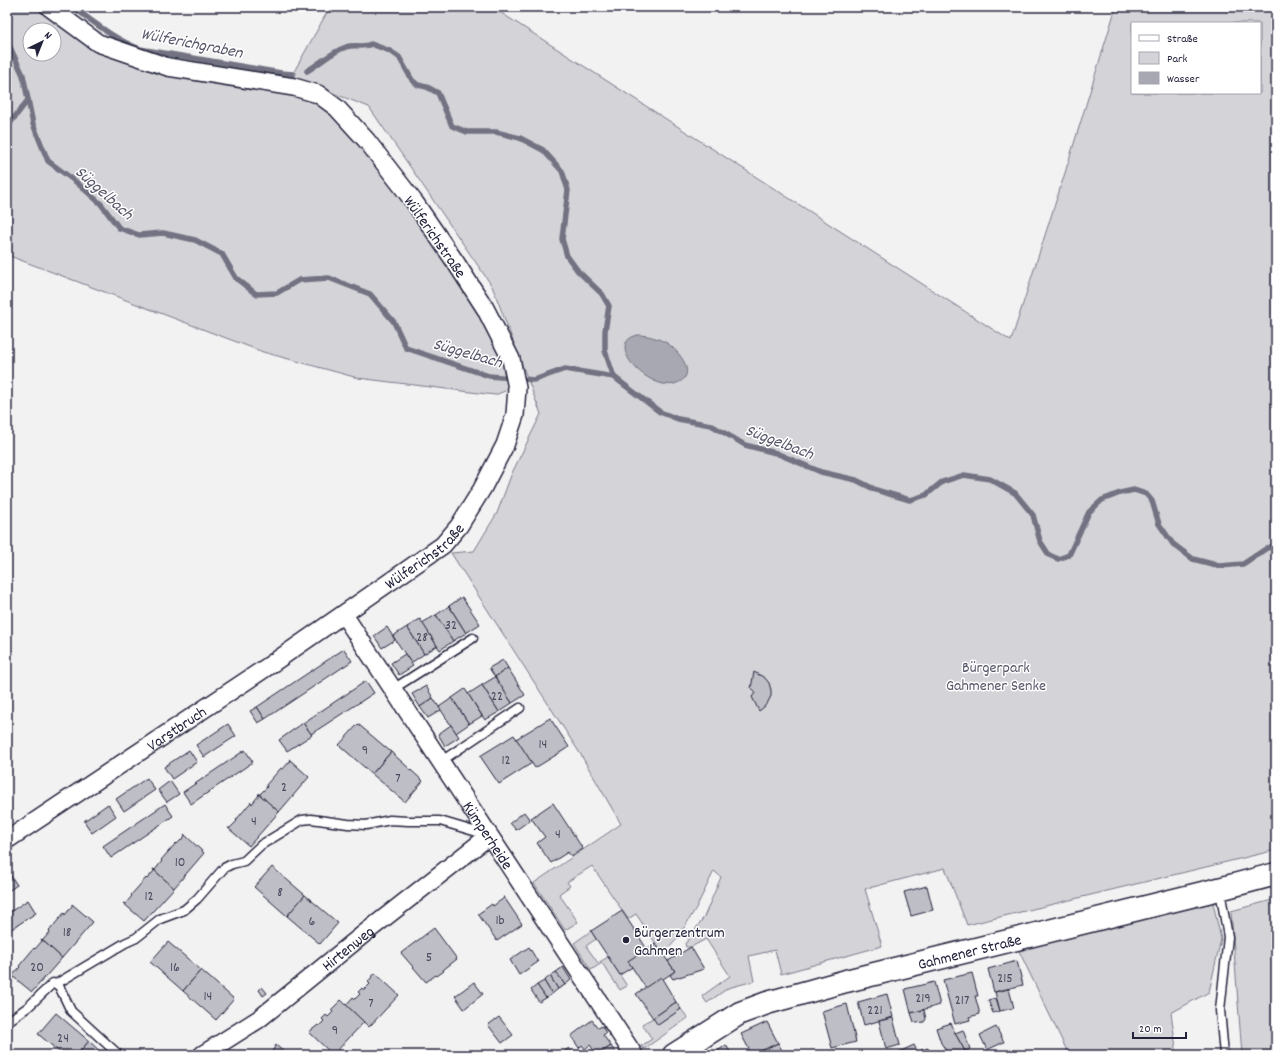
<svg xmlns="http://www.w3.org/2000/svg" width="1283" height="1062" font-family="Dekko,sans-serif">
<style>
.green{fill:#d3d3d8;stroke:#7a7a8a;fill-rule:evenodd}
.water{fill:#a8a8b2;stroke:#727282}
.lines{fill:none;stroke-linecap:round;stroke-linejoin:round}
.stream{stroke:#727282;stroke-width:5.5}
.building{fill:#bebec6;stroke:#22223b}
.service-casing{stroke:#22223b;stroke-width:11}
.minor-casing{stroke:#22223b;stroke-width:20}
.secondary-casing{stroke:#22223b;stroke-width:25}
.service{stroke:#fff;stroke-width:8}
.minor{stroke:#fff;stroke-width:17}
.secondary{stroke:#fff;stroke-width:22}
.poi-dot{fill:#22223b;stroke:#fff;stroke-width:1.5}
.labels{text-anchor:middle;stroke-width:3;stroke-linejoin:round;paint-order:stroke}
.number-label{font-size:14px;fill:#49495e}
.street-label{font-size:16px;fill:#22223b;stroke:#fff}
.park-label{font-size:16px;fill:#57576a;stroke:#fff}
.poi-label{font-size:16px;fill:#22223b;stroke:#fff;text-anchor:start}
.water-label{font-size:17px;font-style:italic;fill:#58586b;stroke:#fff}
</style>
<rect width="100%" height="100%" fill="#f2f2f3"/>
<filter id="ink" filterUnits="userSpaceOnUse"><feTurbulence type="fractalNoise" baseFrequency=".025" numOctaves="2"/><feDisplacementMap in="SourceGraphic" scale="8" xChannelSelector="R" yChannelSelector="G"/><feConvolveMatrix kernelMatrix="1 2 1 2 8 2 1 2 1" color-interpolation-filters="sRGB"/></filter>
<g filter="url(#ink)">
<!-- green -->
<g class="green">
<path d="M7,7H45L98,44L282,92L342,111L477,301L505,360L510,389L495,395L358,378L263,352L7,255ZM30,30H54V54H30Z"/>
<path d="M330,7H492L1011,341L1064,176L1116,7H1276V850L967,925L945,868L865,889L882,946L781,974L775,950L749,956L754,981L728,988L707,1003L702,996L730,976L706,939L691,947H686L685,944L704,917L721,877L714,871L696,908L678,938L663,954L636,914L628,919L592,866L567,882L570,886L559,894L578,922L565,930L534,883L621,824L581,755L451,553L474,551L497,513L512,473L541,414L492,286L369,107L291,77ZM1132,23H1260V93H1132Z"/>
<polygon points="1276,899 1276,1055 1242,1055 1231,911"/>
<polygon points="1213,903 1221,939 1209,992 1171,1013 1177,1055 1069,1055 1019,951 1151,915"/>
<polygon points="591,931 596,939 586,946 598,963 608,957 627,986 620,990 602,963 591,970 574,943"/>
<polygon points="681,1009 688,1018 644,1049 641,1046 652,1039 642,1024 653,1018 658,1025"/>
</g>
<!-- water -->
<path class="water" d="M637,335C648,335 657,338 667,343C680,352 700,377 674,384C653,390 612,354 629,339C631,337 635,336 637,335Z"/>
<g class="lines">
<!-- stream -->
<g class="stream">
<path d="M73,7C95,23 114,39 140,49L281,73L293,74"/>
<polyline points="7,41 23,75 33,124 48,161 76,182 101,204 119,228 139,235 163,233 195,240 222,254 236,278 256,294 277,293 299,280 329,278 370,294 394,322 406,348 489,376 534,380 565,369 614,377 660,412 678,419 711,425 745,445 776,453 821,472 856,480 876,490 910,500 926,495 942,482 964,475 990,479 1015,493 1033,515 1040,541 1049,555 1058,559 1069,555 1089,512 1102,500 1120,493 1134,490 1146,494 1152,501 1159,524 1173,544 1193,559 1220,566 1243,564 1267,548 1276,546"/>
<path d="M307,71C321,63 331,52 346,47C354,44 363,48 371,44L390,51L399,57L412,80L418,85L427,87L438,93L452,126L467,132H496L520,138L543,150L562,171L568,190L562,239L567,256L578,271L602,294L609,306L605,331V351L614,377"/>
<polyline points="7,127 28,100"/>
</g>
</g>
<!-- building -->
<g class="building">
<polygon points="462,597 480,624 466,633 449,606"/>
<polygon points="449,606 466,633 453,641 436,615"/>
<polygon points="436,615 453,641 440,650 422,623"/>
<polygon points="420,619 437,646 424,654 407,627"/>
<polygon points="387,627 395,640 382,648 374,636"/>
<polygon points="407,627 424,654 411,663 393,636"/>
<polygon points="344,649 352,661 265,719 257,707"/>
<polygon points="405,654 413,666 399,675 391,663"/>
<polygon points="503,660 508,668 495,677 489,668"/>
<polygon points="508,668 525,695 512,703 495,677"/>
<polygon points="754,672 765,678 769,683 771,690 771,696 768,702 764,707 759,711 752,697 755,693 754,690 751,688"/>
<polygon points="495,677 512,703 499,712 482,685"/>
<polygon points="366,681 374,693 311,734 303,723"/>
<polygon points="482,685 499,712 485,720 468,694"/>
<polygon points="426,686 433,698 420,707 412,694"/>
<polygon points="465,689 482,716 469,724 452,698"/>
<polygon points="433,698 441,710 428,718 420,707"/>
<polygon points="452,698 469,724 456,733 439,707"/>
<polygon points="257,707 265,719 258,723 250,711"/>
<polygon points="550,718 569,747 535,768 516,739"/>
<polygon points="303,723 312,735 287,751 279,740"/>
<polygon points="228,724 236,736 204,757 196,745"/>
<polygon points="358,724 391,752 372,774 339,745"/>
<polygon points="451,725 459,737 445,746 438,734"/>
<polygon points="514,735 532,763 499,784 480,756"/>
<polygon points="189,750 197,762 172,779 164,767"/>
<polygon points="245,750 253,762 191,804 183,792"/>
<polygon points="391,752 423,781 405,802 372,774"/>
<polygon points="289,759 309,777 279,812 259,794 260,794 267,787 266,785 281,768 283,769 290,761"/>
<polygon points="147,778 155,790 124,811 116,799"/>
<polygon points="170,781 179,794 167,802 158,790"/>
<polygon points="258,794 259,794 279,812 249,846 228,828 230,828 237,821 236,820 251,802 252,804 259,795"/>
<polygon points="553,803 583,849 571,856 568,852 551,863 537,843 545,837 531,818"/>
<polygon points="108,804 116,816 92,833 84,821"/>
<polygon points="165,804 173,816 111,858 103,846"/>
<polygon points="524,812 530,820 516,830 510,823"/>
<polygon points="184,834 204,853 174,888 153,869 155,870 162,861 161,860 176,843 177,844 185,836"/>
<polygon points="272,867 305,895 287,916 254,887"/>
<polygon points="153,869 174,888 144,921 123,903 125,904 132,896 131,895 146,878 147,879 154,871"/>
<polygon points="9,873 17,885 7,892 7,874"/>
<polygon points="927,886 933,910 911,916 904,892"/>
<polygon points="305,895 338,923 320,944 287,916"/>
<polygon points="503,897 504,897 522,924 497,941 478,914 492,904 493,906 504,898"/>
<polygon points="28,900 36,913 7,932 7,914"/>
<polygon points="72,904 93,922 62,958 41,939 43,940 50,932 49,931 64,913 65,915 72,906"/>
<polygon points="622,911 651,955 620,975 591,931"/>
<polygon points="434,928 457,959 443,970 444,971 437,976 436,975 426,982 401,953"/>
<polygon points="41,939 62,958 32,992 11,975 13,975 20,967 19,966 34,948 35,949 42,941"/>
<polygon points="168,942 201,970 183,991 150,962"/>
<polygon points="655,943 675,971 647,990 628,961"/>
<polygon points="529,947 538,962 519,975 510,960"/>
<polygon points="691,947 704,969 673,979 670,975 675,971 668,961"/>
<polygon points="1017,961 1023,985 994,992 988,969"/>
<polygon points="563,967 571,980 565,985 556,972"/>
<polygon points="201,970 234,999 216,1020 183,991"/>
<polygon points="556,972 565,985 558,989 550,976"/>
<polygon points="375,973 399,995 369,1027 346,1005 353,997 355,999 360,994 358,992 362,988 364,990 370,984 368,982"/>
<polygon points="972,973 978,996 975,996 980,1014 969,1017 970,1020 955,1024 943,980"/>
<polygon points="550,976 558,989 552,994 544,981"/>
<polygon points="661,977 676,1002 653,1018 636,994"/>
<polygon points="544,981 552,994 546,998 537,985"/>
<polygon points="474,982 483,994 464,1009 455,996"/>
<polygon points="934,982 940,1005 911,1013 905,989"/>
<polygon points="537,985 546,998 539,1002 531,990"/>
<polygon points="262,987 267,993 263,996 259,990"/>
<polygon points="1009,989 1014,1008 1000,1011 995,992"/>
<polygon points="887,994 893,1017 864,1025 858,1002"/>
<polygon points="996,998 1000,1011 993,1013 988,1000"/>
<polygon points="341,1000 364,1022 333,1055 309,1032 318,1025 319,1026 324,1021 322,1019 326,1015 328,1017 333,1012 331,1010"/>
<polygon points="676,1002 681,1009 658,1025 653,1018"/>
<polygon points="847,1004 856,1042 832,1048 822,1011"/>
<polygon points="924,1010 926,1019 924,1022 917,1023 914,1022 911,1013"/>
<polygon points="56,1013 89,1041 77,1055 63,1055 38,1034"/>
<polygon points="499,1017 513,1035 502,1043 488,1025"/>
<polygon points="893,1018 900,1045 886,1049 879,1021"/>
<polygon points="592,1020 598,1028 602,1026 606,1033 603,1035 611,1046 597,1055 590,1045 585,1049 582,1045 579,1048 571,1036"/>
<polygon points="767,1022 778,1043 752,1055 741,1034"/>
<polygon points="951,1023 955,1033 965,1051 960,1055 949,1055 941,1043 936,1028"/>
<polygon points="996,1027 1004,1042 987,1050 980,1035"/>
<polygon points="963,1030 970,1049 965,1051 955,1033"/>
<polygon points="89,1041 104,1055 77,1055"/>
<polygon points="778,1043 783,1052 778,1055 772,1055 768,1048"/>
<polygon points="276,1045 287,1055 270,1055"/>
<polygon points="726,1045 732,1055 712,1055"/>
<polygon points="914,1045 919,1055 900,1055 899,1052"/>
<polygon points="611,1046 617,1055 597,1055"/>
<polygon points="569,1048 574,1055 559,1055"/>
<polygon points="928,1048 930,1055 923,1055 921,1050"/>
</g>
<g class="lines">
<!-- service casing -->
<g class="service-casing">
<g id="service">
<polyline points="393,689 473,638"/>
<polyline points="440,762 520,708"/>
<polyline points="1220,890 1228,937 1220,1010 1224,1055"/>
<polyline points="56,984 125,943 136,938 160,919 184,910 197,899 224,868 232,864 244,861 261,845 302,820 311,819 348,824 366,825 390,820 408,821 440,821 487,835"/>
<polyline points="7,1022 28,1007 53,983 59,986 71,1011 119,1055"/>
</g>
</g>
<!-- minor casing -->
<g class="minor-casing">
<g id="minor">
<path id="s1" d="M344,615L634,1055"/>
<path id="s2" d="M7,840L267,667L443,545L459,526L482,489L505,445L515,415L517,388L511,359L485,308L456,263L415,203L367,141L337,108L318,94L294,87L168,67L98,43L49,7"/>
<path id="s3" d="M202,1055L259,1019L365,933L489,836"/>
</g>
</g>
<!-- secondary casing -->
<g class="secondary-casing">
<g id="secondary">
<path id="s4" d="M674,1055L740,1013L767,1003L846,981L1219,889L1276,874"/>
</g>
</g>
<!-- service -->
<use href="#service" class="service"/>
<!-- minor -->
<use href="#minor" class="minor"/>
<!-- secondary -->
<use href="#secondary" class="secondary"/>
</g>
</g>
<!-- markers -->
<circle class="poi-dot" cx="626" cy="940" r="4"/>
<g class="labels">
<!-- number labels -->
<g class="number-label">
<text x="451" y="629">32</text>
<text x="422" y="641">28</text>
<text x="497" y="700">22</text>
<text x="543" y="748">14</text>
<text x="365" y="754">9</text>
<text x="506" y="764">12</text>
<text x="398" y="782">7</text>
<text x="284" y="791">2</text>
<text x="254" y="825">4</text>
<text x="558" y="838">4</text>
<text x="180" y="866">10</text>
<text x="280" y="896">8</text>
<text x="149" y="900">12</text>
<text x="500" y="924">1b</text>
<text x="312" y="925">6</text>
<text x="67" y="936">18</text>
<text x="429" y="961">5</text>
<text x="37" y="971">20</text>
<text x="175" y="971">16</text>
<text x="1005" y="982">215</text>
<text x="208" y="1000">14</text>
<text x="923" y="1002">219</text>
<text x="962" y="1004">217</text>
<text x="371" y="1007">7</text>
<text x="875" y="1014">221</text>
<text x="335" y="1034">9</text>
<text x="63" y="1042">24</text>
</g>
<!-- street labels -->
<g class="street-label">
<text transform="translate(436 236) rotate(55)" y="6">Wülferichstraße</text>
<text dy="6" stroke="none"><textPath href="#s2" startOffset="505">Wülferichstraße</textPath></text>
<text dy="6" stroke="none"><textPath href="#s2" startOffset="203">Varstbruch</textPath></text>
<text dy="6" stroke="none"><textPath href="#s1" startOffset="263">Kümperheide</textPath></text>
<text dy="6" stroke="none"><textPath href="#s3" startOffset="181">Hirtenweg</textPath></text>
<text dy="6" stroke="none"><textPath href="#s4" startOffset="316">Gahmener Straße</textPath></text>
</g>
<!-- park labels -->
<g class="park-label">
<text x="996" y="672">Bürgerpark<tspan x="996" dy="18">Gahmener Senke</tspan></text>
</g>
<!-- poi labels -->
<g class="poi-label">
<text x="634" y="937">Bürgerzentrum<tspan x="634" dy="18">Gahmen</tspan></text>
</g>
<!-- water labels -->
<g class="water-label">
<text transform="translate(192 42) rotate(11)" y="6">Wülferichgraben</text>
<text transform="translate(105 192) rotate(42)" y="6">Süggelbach</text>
<text transform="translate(468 352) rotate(16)" y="6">Süggelbach</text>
<text transform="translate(780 441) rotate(21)" y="6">Süggelbach</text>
</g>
</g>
<!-- margin -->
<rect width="1283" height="1062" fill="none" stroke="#fff" stroke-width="24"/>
<rect x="12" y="12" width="1259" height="1038" fill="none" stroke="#22223b" stroke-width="1.5" filter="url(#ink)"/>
<!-- legend -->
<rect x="1131" y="22" width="130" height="72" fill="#ffffff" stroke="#a7a7b1"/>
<rect x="1139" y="35" width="20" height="6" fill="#ffffff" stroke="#a7a7b1"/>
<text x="1167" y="42" font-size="12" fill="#22223b">Straße</text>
<rect x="1139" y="52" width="20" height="12" fill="#d3d3d8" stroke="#a7a7b1"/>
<text x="1167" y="62" font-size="12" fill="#22223b">Park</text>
<rect x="1139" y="72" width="20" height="12" fill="#a8a8b2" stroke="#a7a7b1"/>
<text x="1167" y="82" font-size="12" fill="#22223b">Wasser</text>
<!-- north arrow -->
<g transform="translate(42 42) rotate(43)"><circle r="19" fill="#ffffff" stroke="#a7a7b1"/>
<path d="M0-3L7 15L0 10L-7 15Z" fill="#22223b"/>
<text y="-6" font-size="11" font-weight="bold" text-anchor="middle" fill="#22223b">N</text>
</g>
<!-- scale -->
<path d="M1133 1032v6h53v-6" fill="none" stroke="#22223b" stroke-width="2"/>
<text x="1139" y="1032" font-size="12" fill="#22223b" stroke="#ffffff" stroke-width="3" paint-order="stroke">20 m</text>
</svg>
